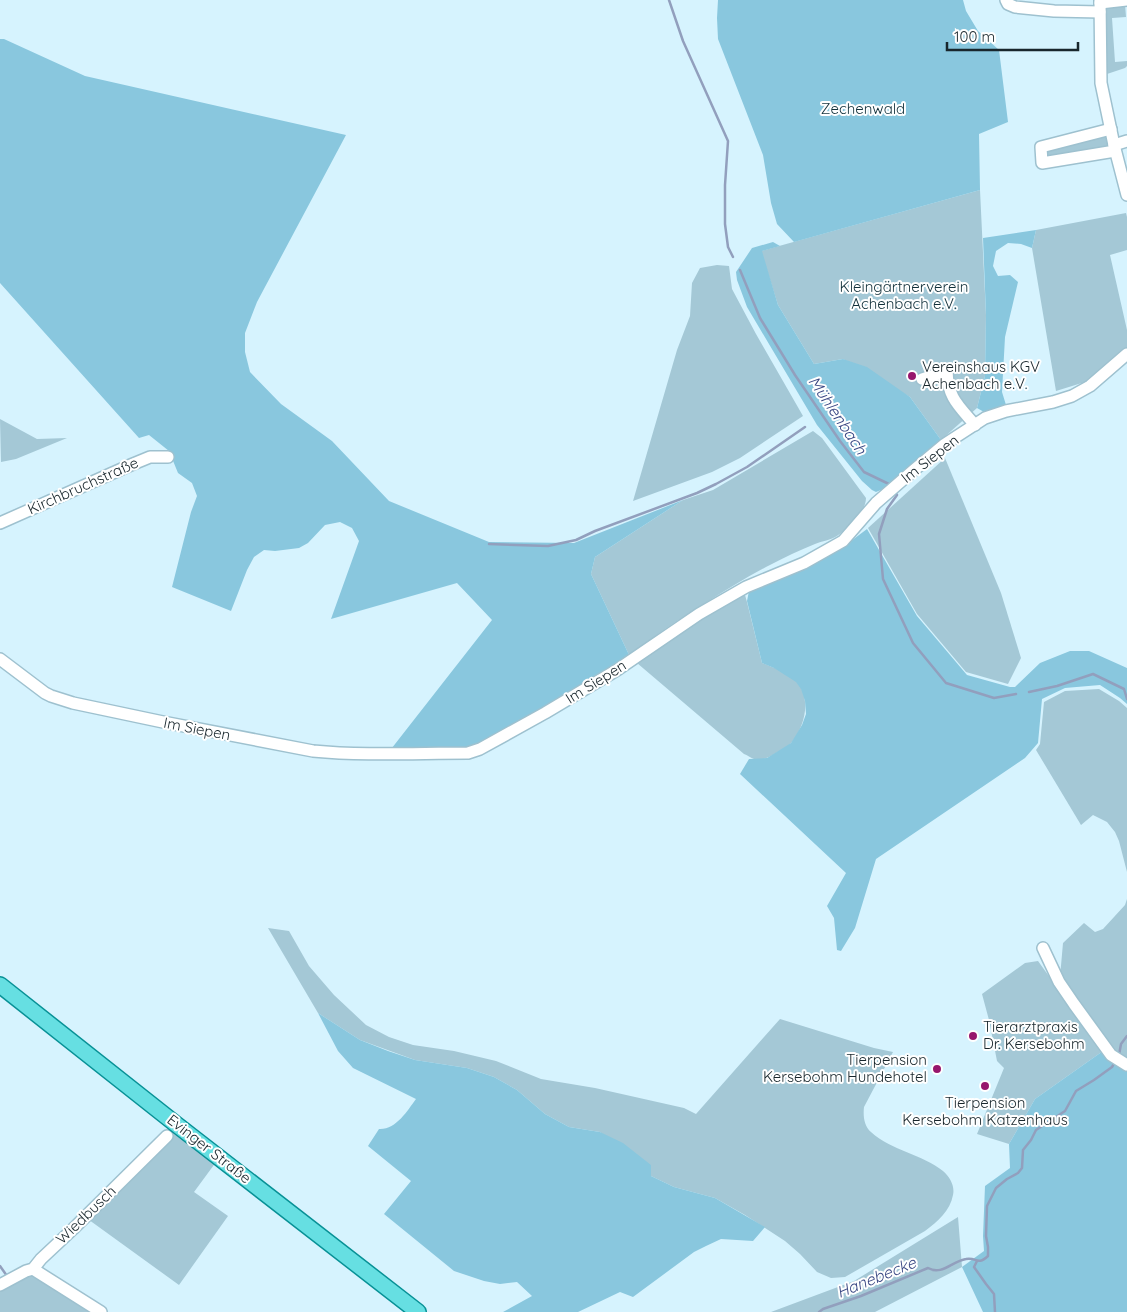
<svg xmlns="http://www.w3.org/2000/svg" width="1127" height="1312" font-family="Quicksand,sans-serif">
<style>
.green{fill:#a4c8d6}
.forest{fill:#89c7de}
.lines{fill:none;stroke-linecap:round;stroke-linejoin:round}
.stream{stroke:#929fbd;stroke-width:2.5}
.minor-casing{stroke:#9ec1cf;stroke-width:14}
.major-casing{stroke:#089196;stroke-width:18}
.minor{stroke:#fff;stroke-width:11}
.major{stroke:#66dfe2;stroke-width:15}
.poi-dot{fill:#97166d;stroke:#fff;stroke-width:2}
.labels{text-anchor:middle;stroke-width:4;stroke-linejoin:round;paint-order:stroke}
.park-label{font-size:15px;fill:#11303a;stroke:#fff}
.poi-label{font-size:15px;fill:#18262c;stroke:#fff;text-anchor:start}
.street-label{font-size:15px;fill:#18262c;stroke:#fff}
.water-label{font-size:16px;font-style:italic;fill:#394783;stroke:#fff}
</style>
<rect width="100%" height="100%" fill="#d6f3fe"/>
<!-- green -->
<g class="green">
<polygon points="1125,4 1126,17 1112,18 1115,62 1127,61 1127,66 1125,68 1107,74 1105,12 1106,9"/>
<polygon points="1105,135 1108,138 1109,146 1105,149 1052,158 1048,155 1048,151"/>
<polygon points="980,190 986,315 985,376 977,408 941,440 910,397 843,359 814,364 778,305 761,251"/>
<polygon points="1126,213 1127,217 1127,250 1110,255 1127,330 1127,348 1085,382 1056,391 1032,248 1036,230"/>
<polygon points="717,265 729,266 732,289 756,334 803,416 740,458 712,472 633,501 677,350 690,316 692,283 700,268"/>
<polygon points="0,419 37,439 67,438 16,459 1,462"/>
<path d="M813,431L822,438L866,498C866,512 848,528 837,536C831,540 822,541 815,544C800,550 785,557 770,565C748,576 728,589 707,602C680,619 653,635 630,657L591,574L595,557L683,500L713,490Z"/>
<polygon points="945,458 1001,593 1021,658 1008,684 966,672 917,614 868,528"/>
<path d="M741,593L745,595L747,602L762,663C773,667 787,673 796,681C812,698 805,726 792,742C788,747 781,750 776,753C770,757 762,761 754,759C751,758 747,755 744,754L637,663L638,659Z"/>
<polygon points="1099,689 1119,701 1127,708 1127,872 1119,841 1115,832 1107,822 1093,815 1081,825 1036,750 1040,744 1044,702 1065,691"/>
<polygon points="1127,899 1127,1060 1112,1049 1060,977 1063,943 1084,923 1095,932 1103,929 1125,905"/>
<path d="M268,928L289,931L309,966L334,995L366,1025L389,1037L413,1045L454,1051L496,1061L541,1079L595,1088L684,1108L696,1114L780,1019L874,1048L893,1052L864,1107C863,1116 864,1126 871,1132C892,1151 922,1154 943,1171C950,1177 955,1186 953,1195C950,1211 938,1221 925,1231L845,1277L831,1278L817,1272L800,1254L785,1241L745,1215L715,1198L674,1187L651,1176L600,1132L569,1127L545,1114L517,1090L494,1077L467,1068L415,1060L360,1040L318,1013Z"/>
<polygon points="1038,961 1103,1051 1035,1099 1009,1144 977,1134 1004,1068 997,1061 989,1020 982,994 1025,963"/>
<polygon points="175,1125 219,1158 194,1192 228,1216 179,1285 85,1217"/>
<polygon points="958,1217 962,1267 875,1312 771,1312 854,1281"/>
<polygon points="26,1271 101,1312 0,1312 0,1285"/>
</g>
<!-- forest -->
<g class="forest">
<polygon points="718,0 963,0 966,11 978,31 999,50 1008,122 979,134 980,190 794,242 777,224 771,203 763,155 718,39 717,18"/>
<polygon points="0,39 4,39 85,76 346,135 257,302 245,333 245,352 250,372 281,404 332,441 389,501 489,542 574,543 683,500 595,557 591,574 630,657 480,746 463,751 388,753 492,620 457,583 331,619 359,541 352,528 340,522 325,525 308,543 299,548 275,551 264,550 254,557 247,570 231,611 172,587 191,512 197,496 192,483 178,473 169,451 149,435 139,438 0,283"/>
<polygon points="1036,230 1032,248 1021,244 1008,243 996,251 993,266 998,276 1010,275 1018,282 1005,337 1002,392 1006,405 984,412 977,408 985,376 986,315 983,238"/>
<polygon points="773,242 780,246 762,251 778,305 814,364 843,359 867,367 910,397 941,440 888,487 876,492 872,490 862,481 817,425 747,307 737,280 736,272 752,248"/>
<polygon points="867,529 917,616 967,675 1010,687 1015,687 1040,663 1070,651 1089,651 1127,668 1127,704 1120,698 1100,685 1065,688 1042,699 1038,743 1025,758 876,859 855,928 841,951 837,950 834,918 827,906 846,873 740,774 749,759 767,758 791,743 802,725 806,714 805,701 801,689 796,682 774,668 762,663 747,601 749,591 807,568 843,547"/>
<path d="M318,1013L360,1040L388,1051L415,1060L467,1068L494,1077L517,1090L545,1114L569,1127L600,1132L623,1143L651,1165V1176L674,1187L715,1198L765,1227L753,1241L721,1239L706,1246L694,1252L633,1297L620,1292L578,1312H503L532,1296L517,1282L500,1284L484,1281L454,1271L384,1214L411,1181L368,1146L379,1129C396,1130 407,1111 416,1099L353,1068L338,1051Z"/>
<polygon points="1103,1051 1127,1070 1127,1312 983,1312 962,1267 984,1251 983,1236 985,1186 1010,1168 1009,1144 1035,1099"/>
</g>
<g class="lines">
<!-- stream -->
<g class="stream">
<polyline points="669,0 683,41 728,141 725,185 725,224 728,247 733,257"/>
<polyline points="740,270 760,318 795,375 840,441 864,472 891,485"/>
<polyline points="895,492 897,495 887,509 879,534 883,579 913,643 946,683 994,698 1016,694"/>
<polyline points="489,544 548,546 576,540 595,531 697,493 716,484 747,467 805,427"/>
<polyline points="1029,692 1057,686 1093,674 1124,689 1127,699"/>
<polyline points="1119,1055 1121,1044 1127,1036"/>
<polyline points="977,1261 974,1267 986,1284 994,1294 995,1312"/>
<polyline points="0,1266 7,1276 6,1276"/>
<path d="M819,1312L823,1309L861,1296L928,1268C942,1276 952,1261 966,1259C977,1257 977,1266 988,1256V1247L986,1236L987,1206L996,1188L1007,1179L1018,1173L1022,1168L1023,1150L1031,1140L1036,1130L1065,1111L1076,1091L1094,1080L1112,1067L1115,1062"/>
</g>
<!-- minor casing -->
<g class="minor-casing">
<g id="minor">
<polyline points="1006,0 1008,4 1015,7 1054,11 1100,12"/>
<polyline points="1100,0 1101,83 1114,145 1127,195"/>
<polyline points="1100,3 1127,0"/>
<polyline points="1111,129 1041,147 1042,163 1115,151"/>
<polyline points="1114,145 1127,141"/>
<path d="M922,379L947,371C948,398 958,405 975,425"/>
<polyline points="0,523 133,464 150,457 168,457"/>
<path d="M0,659L45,693L51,696L73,703L163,722L313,751C364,756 416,753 468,753L480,749L545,713L617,670L699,614L746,587L804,563L843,541L876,503L914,470L945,444L985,418L1006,411L1053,402L1072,396L1090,386L1127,354"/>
<polyline points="1043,948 1059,982 1074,1004 1111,1055 1127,1065"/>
<polyline points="33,1269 101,1312"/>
<polyline points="0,1285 26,1271 33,1269 41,1259 73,1229 167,1136"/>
</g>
</g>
<!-- major casing -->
<g class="major-casing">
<polyline id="major" points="0,985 177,1125 418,1312"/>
</g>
<!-- minor -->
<use href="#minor" class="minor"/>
<!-- major -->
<use href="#major" class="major"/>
</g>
<!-- markers -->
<g class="poi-dot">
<circle cx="912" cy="376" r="5"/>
<circle cx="973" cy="1036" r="5"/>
<circle cx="937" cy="1069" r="5"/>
<circle cx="985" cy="1086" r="5"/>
</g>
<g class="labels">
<!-- park labels -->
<g class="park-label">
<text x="863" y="114">Zechenwald</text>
<text x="904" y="292">Kleingärtnerverein<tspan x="904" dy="17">Achenbach e.V.</tspan></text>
</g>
<!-- poi labels -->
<g class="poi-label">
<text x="922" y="372">Vereinshaus KGV<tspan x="922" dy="17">Achenbach e.V.</tspan></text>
<text x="983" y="1032">Tierarztpraxis<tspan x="983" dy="17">Dr. Kersebohm</tspan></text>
<text x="927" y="1065" text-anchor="end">Tierpension<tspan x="927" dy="17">Kersebohm Hundehotel</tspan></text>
<text x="985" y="1108" text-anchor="middle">Tierpension<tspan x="985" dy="17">Kersebohm Katzenhaus</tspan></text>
</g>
<!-- street labels -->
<g class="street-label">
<text transform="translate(930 459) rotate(-38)" y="5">Im Siepen</text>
<text transform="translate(83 486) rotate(-24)" y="5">Kirchbruchstraße</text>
<text transform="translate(596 682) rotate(-32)" y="5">Im Siepen</text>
<text transform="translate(197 729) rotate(11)" y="5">Im Siepen</text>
<text transform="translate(209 1149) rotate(38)" y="5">Evinger Straße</text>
<text transform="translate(86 1215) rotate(-44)" y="5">Wiedbusch</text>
</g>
<!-- water labels -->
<g class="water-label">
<text transform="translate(838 415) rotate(56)" y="6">Mühlenbach</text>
<text transform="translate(876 1277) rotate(-22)" y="6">Hanebecke</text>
</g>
</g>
<!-- scale -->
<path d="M947 42v8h131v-8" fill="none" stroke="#18262c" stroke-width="2.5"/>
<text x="954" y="42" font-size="15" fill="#18262c" stroke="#ffffff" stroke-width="4" paint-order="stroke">100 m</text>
</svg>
